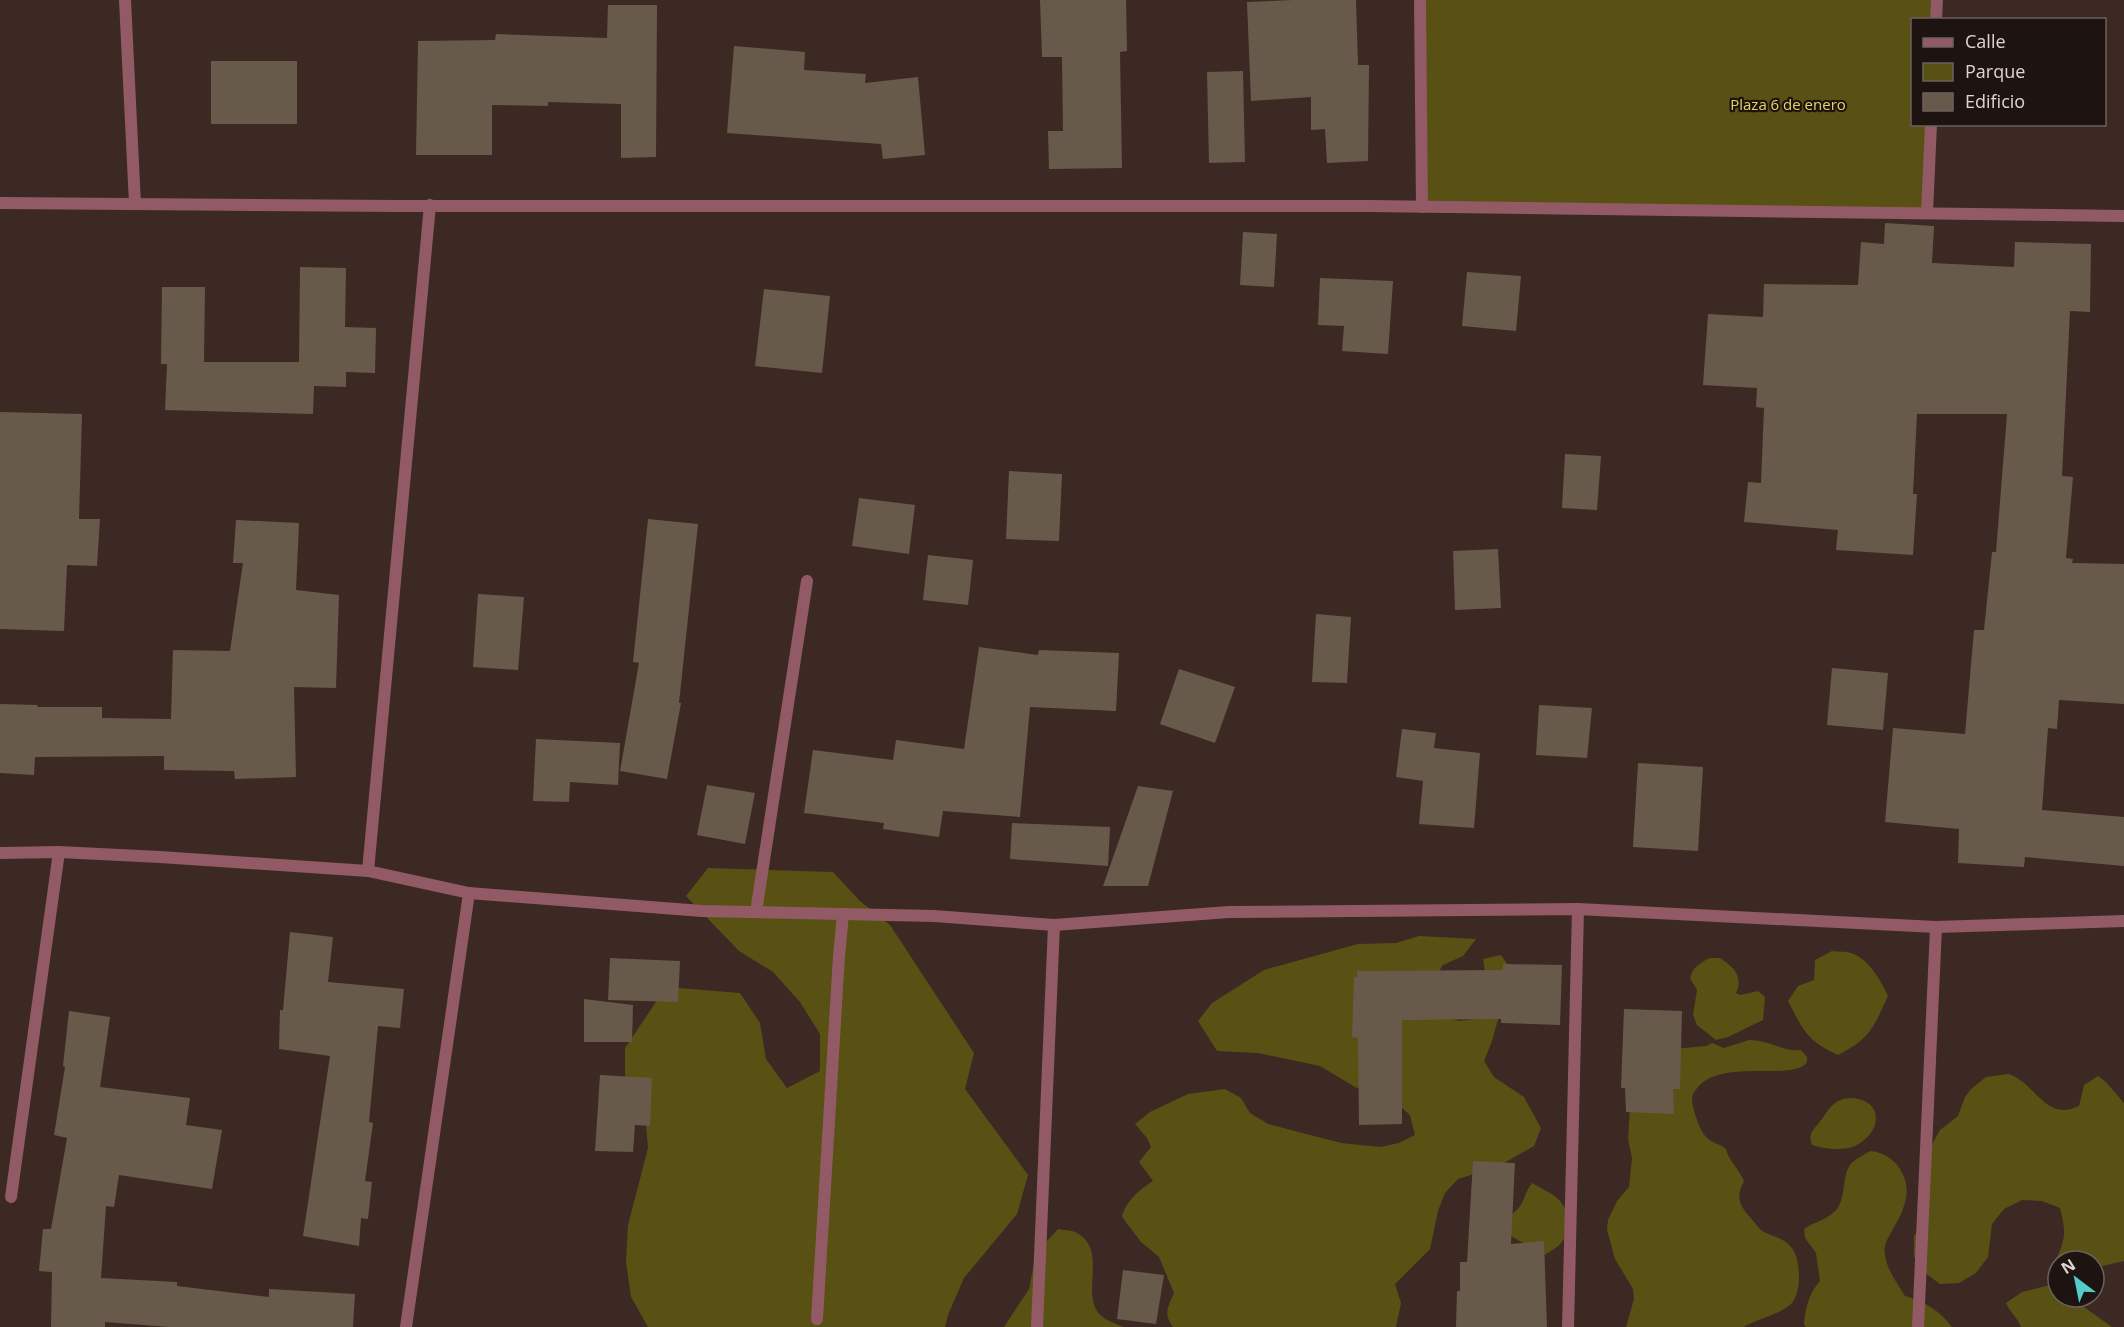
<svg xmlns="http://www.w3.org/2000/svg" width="2124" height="1327" font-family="'Open Sans',sans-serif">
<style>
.green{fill:#595014}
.building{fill:#685a4a}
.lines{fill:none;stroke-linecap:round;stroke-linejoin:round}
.lane{stroke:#925a64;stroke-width:12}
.street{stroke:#925a64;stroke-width:12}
.labels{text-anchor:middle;stroke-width:4.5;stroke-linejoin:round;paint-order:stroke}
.park-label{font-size:15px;fill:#e7d564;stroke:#1d1411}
</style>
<rect width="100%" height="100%" fill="#3c2923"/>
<!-- green -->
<g class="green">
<polygon points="1420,0 1936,0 1935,19 1912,20 1912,124 1931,125 1927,213 1422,207"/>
<polygon points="708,868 833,872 860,901 890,925 974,1053 965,1089 1028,1175 1017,1214 964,1278 948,1315 945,1327 648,1327 631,1297 626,1262 628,1225 648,1148 645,1112 625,1086 625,1048 666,987 740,993 760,1023 766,1059 787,1088 820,1071 820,1034 800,1002 773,972 739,951 686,896"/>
<path d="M1419,936L1476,939L1463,956L1443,965L1432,982L1442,1017L1459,1021L1477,1019L1486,978L1483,959L1501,955L1512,971L1491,1044L1484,1061L1494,1077L1524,1097L1541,1128L1534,1146L1497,1167L1458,1179L1445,1193L1438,1211L1430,1249L1395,1284L1401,1303L1396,1327H1173C1163,1314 1168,1307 1174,1293L1159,1257L1141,1242L1122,1217C1125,1202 1140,1189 1153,1181L1139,1162L1151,1147L1147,1138L1135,1124L1150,1112L1188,1094L1225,1089L1241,1098L1250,1113L1268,1124L1341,1143L1380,1147L1399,1143L1415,1135L1410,1115L1394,1101L1355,1087L1320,1066L1258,1053L1217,1051L1198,1021L1212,1003L1264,970L1358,944L1396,943Z"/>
<path d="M1832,951C1838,952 1845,951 1851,953C1869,959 1880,979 1888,996C1873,1028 1871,1038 1838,1055C1807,1041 1803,1030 1788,1001L1798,986L1814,980L1815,960Z"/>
<path d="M1710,958H1720C1733,966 1744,977 1736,993L1740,995L1758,991L1765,997L1763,1020L1728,1037L1716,1040L1697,1025L1693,1015L1697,990L1690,978C1692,968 1701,962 1710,958Z"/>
<path d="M1749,1040C1770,1040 1783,1052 1801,1050L1807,1057V1062C1794,1082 1723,1058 1698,1087C1692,1094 1691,1098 1693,1107C1696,1117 1699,1129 1706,1137C1712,1143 1720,1144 1726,1149C1729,1161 1739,1169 1744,1181C1734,1200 1741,1207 1754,1222C1757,1225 1760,1230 1764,1232C1774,1237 1784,1238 1792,1248C1798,1256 1799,1270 1799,1279C1799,1287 1796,1300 1790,1305C1776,1316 1759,1318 1744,1327H1626L1634,1299L1633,1289L1615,1259L1607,1230L1608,1220L1617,1201L1629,1187L1632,1158L1628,1139L1630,1107L1674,1049L1706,1046L1712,1043L1724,1048Z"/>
<path d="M2008,1074C2036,1082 2045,1123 2079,1106L2084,1085L2098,1076L2106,1082L2124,1103V1261L2094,1268V1261H2058V1263L2055,1261C2066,1240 2066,1231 2060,1208L2042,1201L2022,1200L2004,1209L1992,1224L1988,1257L1976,1273L1959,1283L1940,1284L1925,1273L1914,1257V1236L1923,1221L1931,1146L1940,1130L1958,1116L1965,1097L1971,1089L1986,1077Z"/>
<path d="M1852,1098C1886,1101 1881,1134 1855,1146C1845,1151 1822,1149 1812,1145C1808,1135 1812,1131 1818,1124C1829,1111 1832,1098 1852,1098Z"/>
<path d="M1870,1151C1882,1152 1893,1158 1900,1169C1913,1189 1905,1209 1893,1229C1889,1237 1883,1244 1885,1254C1886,1269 1898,1284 1905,1296C1924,1301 1940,1311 1952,1327H1806L1804,1324C1805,1309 1809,1293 1820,1281L1816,1253L1805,1238L1804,1229C1814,1222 1829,1219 1837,1209C1846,1197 1842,1176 1850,1165C1855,1159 1864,1155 1870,1151Z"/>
<path d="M1532,1183C1540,1188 1550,1192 1557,1198C1563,1203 1567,1211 1567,1218C1569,1244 1556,1248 1536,1260L1525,1244L1509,1235L1512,1214C1526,1204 1522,1196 1532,1183Z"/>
<path d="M1058,1229C1064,1230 1072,1230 1077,1233C1110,1251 1077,1298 1103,1317C1109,1322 1117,1324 1124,1327H1004L1029,1289L1036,1253Z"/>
<path d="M2054,1284L2058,1286V1297H2070L2112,1327H2021C2017,1317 2010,1312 2006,1303L2022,1292Z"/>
</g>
<!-- building -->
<g class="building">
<polygon points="1040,0 1126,0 1127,51 1120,52 1122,168 1049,169 1048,131 1063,131 1062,57 1042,57"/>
<polygon points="1293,0 1356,0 1358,65 1369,65 1368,161 1327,163 1325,129 1311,130 1311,97 1251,101 1247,2"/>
<polygon points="608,5 657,5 656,157 621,158 621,104 548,102 548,106 492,105 492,155 416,155 418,41 495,40 496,34 607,38"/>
<polygon points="734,46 805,52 804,70 866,74 865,83 918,77 925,155 883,159 881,144 727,133"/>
<rect x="211" y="61" width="86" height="63"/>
<polygon points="1243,71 1245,162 1209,163 1207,72"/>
<polygon points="1885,223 1934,226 1932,263 2014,267 2015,242 2091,244 2090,312 2070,311 2062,476 2073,477 2066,558 2073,559 2072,563 2124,564 2124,704 2059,700 2057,729 2048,728 2042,810 2124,817 2124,866 2025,857 2024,867 1958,863 1959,829 1885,822 1893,728 1965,734 1974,630 1984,630 1992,552 1996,552 2007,414 1917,414 1913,494 1917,494 1913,555 1836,550 1838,530 1744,522 1748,482 1761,483 1764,408 1756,407 1757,388 1703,385 1708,314 1763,317 1764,284 1858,285 1861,242 1884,244"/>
<polygon points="1243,232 1277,234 1274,287 1240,285"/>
<polygon points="300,267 346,268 345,327 376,328 375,373 346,372 346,387 314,386 313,414 165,410 167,364 161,364 162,287 205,287 204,362 299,362"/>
<polygon points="1467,272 1521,276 1516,331 1462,326"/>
<polygon points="1320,278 1393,281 1388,354 1342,351 1344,326 1318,325"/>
<polygon points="764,289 830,296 822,373 755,366"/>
<polygon points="0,412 82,414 79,519 100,519 97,566 67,565 64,631 0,629"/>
<polygon points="1565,454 1601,456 1597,510 1562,508"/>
<polygon points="1009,471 1062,474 1059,541 1006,539"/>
<polygon points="859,498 915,505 909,554 852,546"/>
<polygon points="648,519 698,524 679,703 681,703 667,779 620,771 639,663 633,662"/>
<polygon points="236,520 299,523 296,590 339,595 336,688 294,687 296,777 235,779 234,771 164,770 164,756 35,757 34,775 0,773 0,704 38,705 37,707 102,707 102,718 171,719 173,650 230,651 243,563 233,563"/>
<polygon points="1498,549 1501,608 1455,610 1453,551"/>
<polygon points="928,555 973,560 968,605 923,600"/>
<polygon points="478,594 524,597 518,670 473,667"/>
<polygon points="1316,614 1351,617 1347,683 1312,682"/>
<polygon points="979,647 1038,655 1039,650 1119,653 1116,711 1030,707 1020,817 943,811 939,837 883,829 884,823 804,813 813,750 893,760 896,740 964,749"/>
<polygon points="1832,668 1888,673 1883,730 1827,725"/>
<polygon points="1179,669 1235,687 1215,743 1160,724"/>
<polygon points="1539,705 1592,708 1587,758 1536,755"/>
<polygon points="1402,729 1436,733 1434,748 1480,753 1474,828 1419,824 1423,781 1396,777"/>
<polygon points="536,739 620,743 618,785 570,782 569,802 533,801"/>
<polygon points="1638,763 1703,767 1698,851 1633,847"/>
<polygon points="707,785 755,793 745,844 697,835"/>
<polygon points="1138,786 1173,791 1148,886 1103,886"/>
<polygon points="1012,823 1110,827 1108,866 1010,859"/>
<polygon points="290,932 333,937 328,982 404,989 400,1028 378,1026 369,1122 373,1123 365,1181 372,1182 368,1219 361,1218 359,1246 303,1236 330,1056 279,1049 280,1010 283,1010"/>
<polygon points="610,958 680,961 678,1002 608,1000"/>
<polygon points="1503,964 1562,965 1560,1025 1501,1023 1501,1019 1402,1020 1402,1124 1359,1125 1358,1038 1352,1037 1354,977 1357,977 1357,971 1503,970"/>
<polygon points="584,999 633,1005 632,1042 584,1042"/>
<polygon points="1624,1009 1682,1011 1680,1089 1673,1089 1674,1114 1626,1112 1625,1088 1621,1088"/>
<polygon points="69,1011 110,1017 100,1087 190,1098 186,1125 222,1130 212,1189 119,1175 114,1207 106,1206 101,1278 177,1282 177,1286 269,1297 269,1289 355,1294 353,1327 169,1327 105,1322 105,1327 51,1327 52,1272 39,1271 43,1229 51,1229 67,1138 54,1135 65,1067 63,1066"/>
<polygon points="600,1075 652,1078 650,1126 635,1125 633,1152 595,1151"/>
<polygon points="1473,1161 1515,1163 1511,1244 1544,1241 1547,1327 1456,1327 1457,1291 1460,1291 1460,1262 1467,1262"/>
<polygon points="1123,1270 1164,1275 1156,1324 1117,1319"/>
</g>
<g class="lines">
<!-- lane -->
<g class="lane">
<polyline points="756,912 807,581"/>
<polyline points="11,1197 59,852"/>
<polyline points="817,1319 839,956 843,914"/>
</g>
<!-- street -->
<g class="street">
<polyline points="125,0 135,204"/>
<polyline points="1420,0 1422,207"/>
<polyline points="1936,20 1937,0"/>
<polyline points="0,203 399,206 1369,206 2124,216"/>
<polyline points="1927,213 1931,124"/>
<polyline points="0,853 59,852 160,857 368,871 469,893 702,911 934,916 1054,925 1229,912 1578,909 1936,927 2124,921"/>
<polyline points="368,871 430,205"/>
<polyline points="406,1327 469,893"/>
<polyline points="1037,1327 1054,925"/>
<polyline points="1568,1327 1578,909"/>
<polyline points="1918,1327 1936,927"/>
</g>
</g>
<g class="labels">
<!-- park labels -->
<g class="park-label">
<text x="1788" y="110">Plaza 6 de enero</text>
</g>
</g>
<!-- legend -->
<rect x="1911" y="18" width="195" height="108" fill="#1d1411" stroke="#6b605d" stroke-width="1.5"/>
<rect x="1923" y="38" width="30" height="9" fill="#925a64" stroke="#6b605d" stroke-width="1.5"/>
<text x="1965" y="48" font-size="18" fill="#e0d3cf">Calle</text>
<rect x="1923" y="63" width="30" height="18" fill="#595014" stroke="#6b605d" stroke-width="1.5"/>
<text x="1965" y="78" font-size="18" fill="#e0d3cf">Parque</text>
<rect x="1923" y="93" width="30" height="18" fill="#685a4a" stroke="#6b605d" stroke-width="1.5"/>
<text x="1965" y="108" font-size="18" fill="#e0d3cf">Edificio</text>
<!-- north arrow -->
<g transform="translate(2076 1279) rotate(328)"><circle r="28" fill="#1d1411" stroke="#6b605d" stroke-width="1.5"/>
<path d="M0-4.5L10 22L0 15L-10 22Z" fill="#53cdc9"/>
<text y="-9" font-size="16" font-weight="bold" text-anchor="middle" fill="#e0d3cf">N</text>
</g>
</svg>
